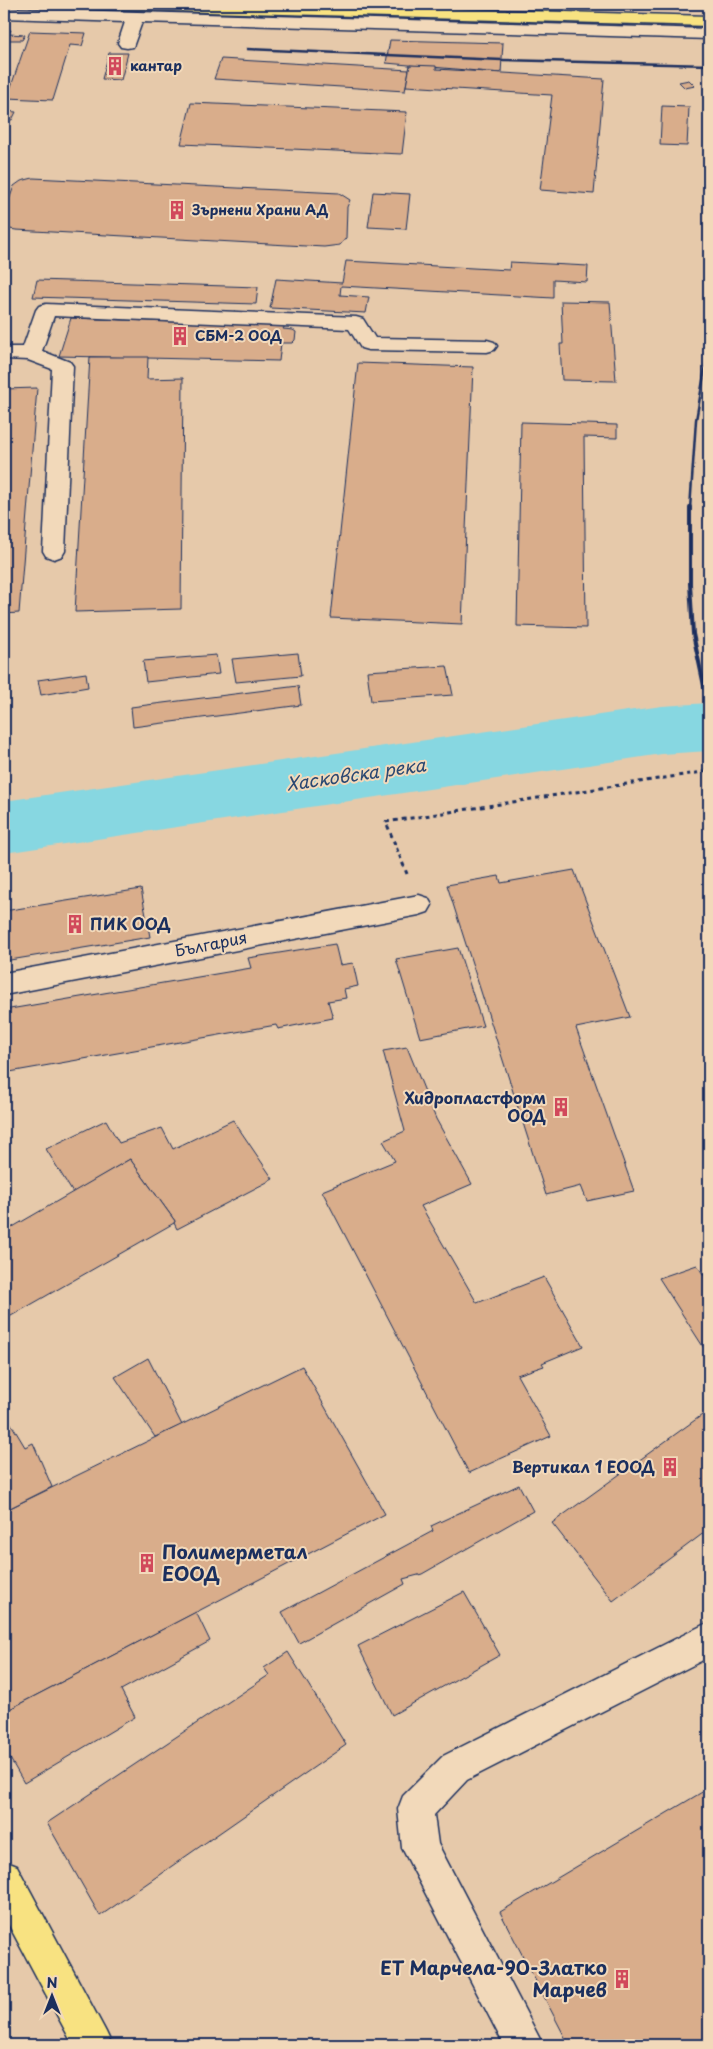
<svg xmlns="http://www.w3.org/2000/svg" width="713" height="2049" font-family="'Playpen Sans',sans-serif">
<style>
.built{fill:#e6c9aa}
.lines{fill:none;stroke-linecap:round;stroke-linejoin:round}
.river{fill:#87d7e1;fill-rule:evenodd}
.building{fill:#d9ad8b;stroke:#1b2f5e}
.minor-casing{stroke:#1b2f5e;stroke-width:3}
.major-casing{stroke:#1b2f5e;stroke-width:3}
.path{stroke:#1b2f5e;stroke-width:3;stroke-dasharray:4 4;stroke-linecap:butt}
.minor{fill:#f2d9ba;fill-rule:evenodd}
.major{fill:#f8e281;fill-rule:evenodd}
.rail-far1{stroke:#1b2f5e;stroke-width:2.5}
.rail{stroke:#1b2f5e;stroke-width:4}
.labels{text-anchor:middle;stroke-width:4;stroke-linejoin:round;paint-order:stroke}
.far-poi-label{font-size:14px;font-weight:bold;fill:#1b2f5e;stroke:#f2d9ba;text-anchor:start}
.poi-label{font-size:16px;font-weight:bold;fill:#1b2f5e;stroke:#f2d9ba;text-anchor:end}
.street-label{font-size:16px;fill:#1b2f5e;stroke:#f2d9ba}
.water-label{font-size:18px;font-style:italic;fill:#2b4872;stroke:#f2d9ba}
.near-poi-label{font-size:19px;font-weight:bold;fill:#1b2f5e;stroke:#f2d9ba;text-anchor:start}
</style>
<rect width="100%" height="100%" fill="#f2d9ba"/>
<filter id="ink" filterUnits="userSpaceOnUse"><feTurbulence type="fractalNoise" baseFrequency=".02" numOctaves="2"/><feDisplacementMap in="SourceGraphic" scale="10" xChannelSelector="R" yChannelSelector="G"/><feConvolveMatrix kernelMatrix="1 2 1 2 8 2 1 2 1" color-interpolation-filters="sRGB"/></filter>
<g filter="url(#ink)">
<!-- built -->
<rect class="built" x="4" y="4" width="705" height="2041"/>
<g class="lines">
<!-- river -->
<polygon class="river" points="709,703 709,751 662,754 4,853 4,801 662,706"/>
</g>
<!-- building -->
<g class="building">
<polygon points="4,30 11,30 9,34 25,35 22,40 6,40 4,46"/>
<polygon points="30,31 86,33 82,46 70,45 53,100 7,98"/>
<polygon points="390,40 503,43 501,73 386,63"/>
<polygon points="109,53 128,53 121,80 102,79"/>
<polygon points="221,59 409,70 405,91 214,79"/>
<polygon points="410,65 436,66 436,69 604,79 594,194 540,190 552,95 406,86"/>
<polygon points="689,80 695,86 685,88 679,82"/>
<polygon points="191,103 407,112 402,154 181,144"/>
<polygon points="662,106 689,107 687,146 660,145"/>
<polygon points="4,111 16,112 12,120 4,119"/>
<polygon points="33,178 339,193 350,200 347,207 346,238 340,245 324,247 16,230 4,228 4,214 14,186 21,181"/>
<polygon points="373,192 410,194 406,229 368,227"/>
<polygon points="346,261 509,270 510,262 588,266 587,282 553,280 553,298 341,286 340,295 369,297 366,313 270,308 276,279 342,283"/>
<polygon points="37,280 258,287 256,304 33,297"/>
<polygon points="561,301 610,302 616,381 562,380 560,344 563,344"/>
<polygon points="71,318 285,326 283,329 293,330 296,332 295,340 292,343 281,343 279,361 59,356"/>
<polygon points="90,357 148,357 147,379 183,378 181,609 75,612"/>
<polygon points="358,363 473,367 462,624 331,618"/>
<polygon points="37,388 19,613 4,614 4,389"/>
<polygon points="521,422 617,425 617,438 584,437 586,628 517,626"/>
<polygon points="298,653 301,676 236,682 232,659"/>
<polygon points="216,655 219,674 146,682 143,661"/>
<polygon points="447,666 453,695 371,701 367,671"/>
<polygon points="86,673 88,687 41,695 38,680"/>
<polygon points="298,686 301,705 133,727 131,707"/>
<polygon points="574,870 630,1017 576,1028 634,1191 587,1201 581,1186 546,1195 447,885 499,876 501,883"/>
<polygon points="141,889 150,937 4,961 4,911"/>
<polygon points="335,944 340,965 353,963 358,986 344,989 346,998 328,1001 333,1018 278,1029 276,1025 4,1073 4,1010 251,968 248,958"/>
<polygon points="458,948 483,1026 420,1038 396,959"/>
<polygon points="407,1047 436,1119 472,1184 421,1206 477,1303 544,1277 583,1346 542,1363 544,1366 517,1375 551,1436 469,1473 322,1191 395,1161 383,1141 405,1131 383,1051"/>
<polygon points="106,1120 119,1143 162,1128 173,1149 233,1120 273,1179 177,1229 174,1223 175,1221 130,1159 73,1193 46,1149"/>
<polygon points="130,1159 175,1221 174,1223 4,1320 4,1232"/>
<polygon points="697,1265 709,1283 709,1346 704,1348 659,1278"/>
<polygon points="148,1358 182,1425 155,1437 115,1377"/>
<polygon points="302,1366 385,1514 4,1712 4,1511"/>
<polygon points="709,1410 709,1529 613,1601 552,1523"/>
<polygon points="4,1412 25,1447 33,1443 52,1487 4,1511"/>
<polygon points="519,1485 533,1511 422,1574 403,1579 405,1584 299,1643 282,1612 433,1531 431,1526"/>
<polygon points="464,1592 500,1655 392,1715 358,1646"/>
<polygon points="196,1612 210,1641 121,1690 135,1717 24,1783 4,1748 4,1712"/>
<polygon points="288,1652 346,1745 100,1916 47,1823 269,1675 264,1668"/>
<polygon points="709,1788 709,2045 569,2045 500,1912"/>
</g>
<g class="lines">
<!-- minor casing -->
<g class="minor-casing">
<g id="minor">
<polygon points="4,8 709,29 709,39 142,22 133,47 127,48 121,47 118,43 125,22 4,18"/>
<polygon points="46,304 356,317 363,319 375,338 487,340 494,342 497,346 494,350 487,352 368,350 361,348 349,329 54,316 42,351 70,362 73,366 65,551 62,556 54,559 46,556 43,551 52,369 28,360 4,359 4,347 23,347 36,310 39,306"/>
<polygon points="419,895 428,898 432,905 428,912 419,915 4,995 4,973"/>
<polygon points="709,1622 709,1657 467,1780 434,1815 438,1844 543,2045 504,2045 402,1848 398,1809 403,1796 443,1756"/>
</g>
</g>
<!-- major casing -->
<g class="major-casing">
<g id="major">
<polygon points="94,4 275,4 709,16 709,26 102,9 96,8"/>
<polygon points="4,1861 17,1866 106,2032 112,2045 73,2045 4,1916"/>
</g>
</g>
<!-- path -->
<polyline class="path" points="407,874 386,822 709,771"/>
<!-- minor -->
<use href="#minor" class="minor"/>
<!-- major -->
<use href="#major" class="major"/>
<!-- rail-far1 -->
<g class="rail-far1">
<polyline points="247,49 502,60 709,65"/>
<polyline points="690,509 696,420 709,346"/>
</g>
<!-- rail -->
<polyline class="rail" points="690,507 690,584 693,634 709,709"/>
</g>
</g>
<!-- icons -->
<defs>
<g id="building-bare" transform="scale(1.5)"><path d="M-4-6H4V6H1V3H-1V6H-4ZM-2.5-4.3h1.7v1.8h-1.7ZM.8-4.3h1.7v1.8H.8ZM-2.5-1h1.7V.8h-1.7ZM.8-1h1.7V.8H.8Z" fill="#d1495b" stroke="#f2d9ba" stroke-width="2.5" paint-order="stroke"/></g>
</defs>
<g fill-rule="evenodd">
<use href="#building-bare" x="115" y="66"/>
<use href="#building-bare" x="177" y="210"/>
<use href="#building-bare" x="180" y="336"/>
<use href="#building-bare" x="75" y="924"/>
<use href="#building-bare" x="561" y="1107"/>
<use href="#building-bare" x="670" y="1467"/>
<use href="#building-bare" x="147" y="1563"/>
<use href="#building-bare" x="622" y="1979"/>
</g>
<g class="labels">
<!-- far-poi labels -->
<g class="far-poi-label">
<text x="130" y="71">кантар</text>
<text x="192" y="215">Зърнени Храни АД</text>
<text x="195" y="341">СБМ-2 ООД</text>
</g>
<!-- poi labels -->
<g class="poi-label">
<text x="90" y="930" text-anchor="start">ПИК ООД</text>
<text x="546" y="1104">Хидропластформ<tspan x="546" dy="18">ООД</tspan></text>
<text x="655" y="1473">Вертикал 1 ЕООД</text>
</g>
<!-- street labels -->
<g class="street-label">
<text transform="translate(211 944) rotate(-11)" y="6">България</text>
</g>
<!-- water labels -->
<g class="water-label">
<text transform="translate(356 775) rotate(-8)" y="6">Хасковска река</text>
</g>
<!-- near-poi labels -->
<g class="near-poi-label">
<text x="162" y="1559">Полимерметал<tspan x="162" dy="22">ЕООД</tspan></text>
<text x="607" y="1975" text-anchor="end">ЕТ Марчела-90-Златко<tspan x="607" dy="22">Марчев</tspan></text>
</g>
</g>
<!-- margin -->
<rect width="713" height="2049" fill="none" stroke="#f2d9ba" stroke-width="20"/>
<rect x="10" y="10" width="693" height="2029" fill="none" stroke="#1b2f5e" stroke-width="2" filter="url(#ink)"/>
<!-- north arrow -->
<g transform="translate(52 1996)" stroke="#f2d9ba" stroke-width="4" paint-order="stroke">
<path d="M0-4L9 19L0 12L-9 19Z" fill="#1b2f5e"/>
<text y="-8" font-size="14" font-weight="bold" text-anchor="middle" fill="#1b2f5e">N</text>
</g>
</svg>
